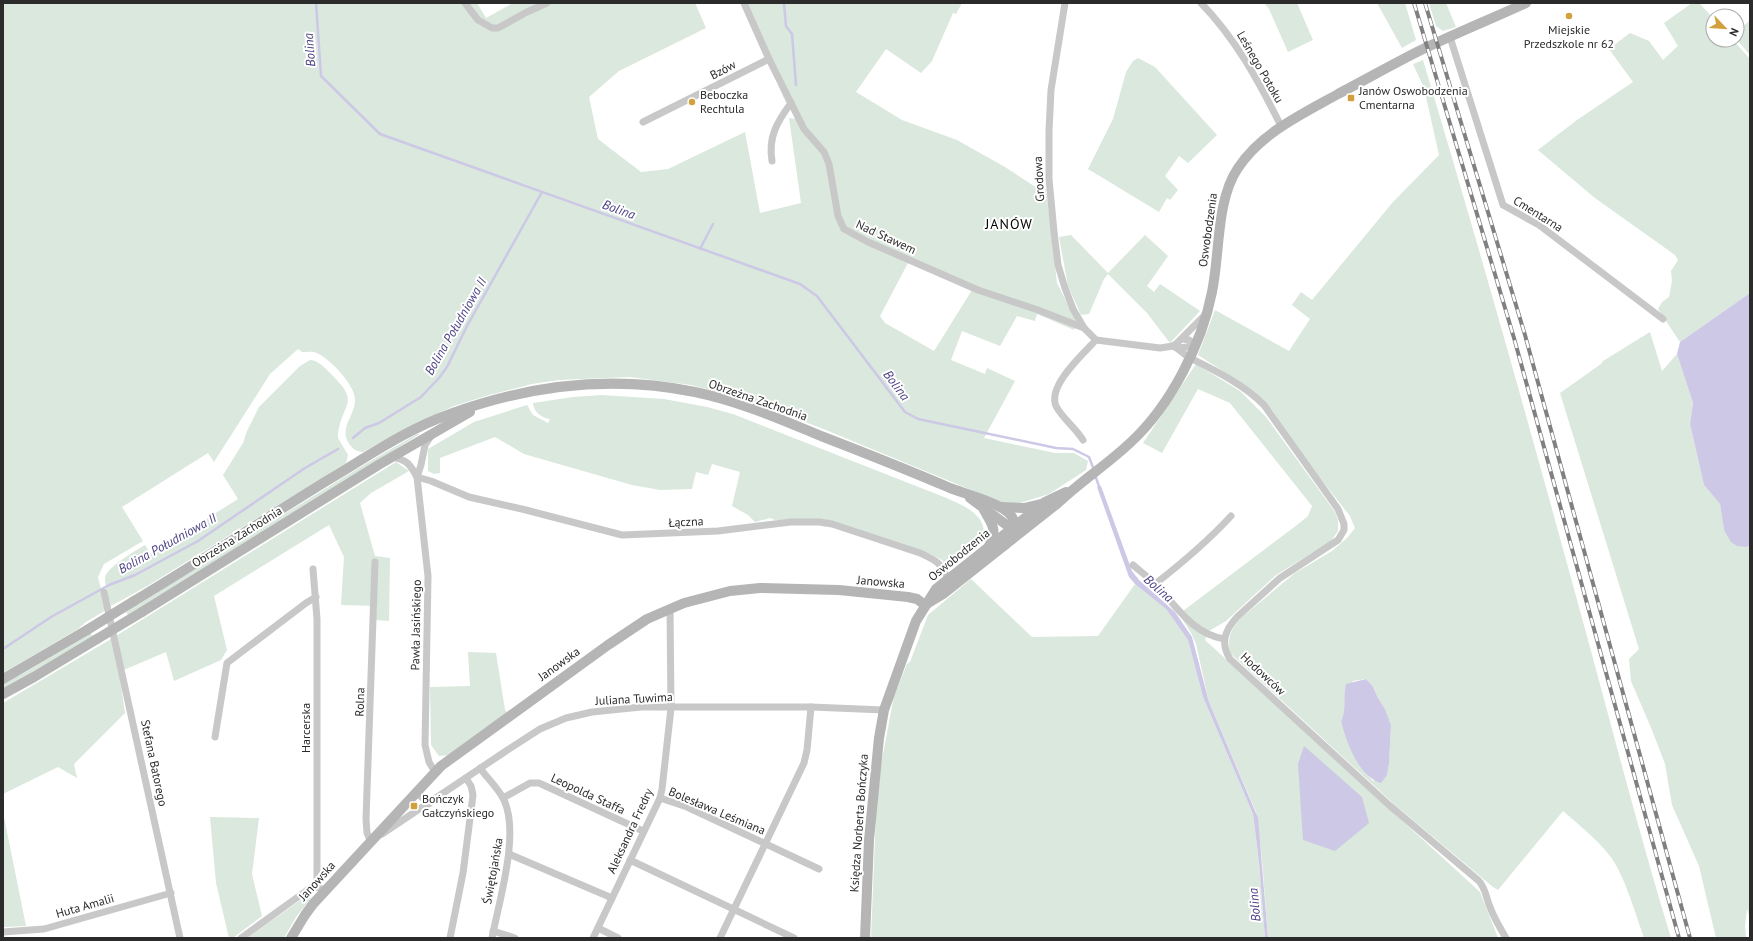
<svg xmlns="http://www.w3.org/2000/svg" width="1753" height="941" font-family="'PT Sans',sans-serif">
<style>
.green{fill:#dae8dd;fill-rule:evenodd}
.water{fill:#ccc8e6}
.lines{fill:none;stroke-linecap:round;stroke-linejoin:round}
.stream{stroke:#ccc8e6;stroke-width:2.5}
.street{stroke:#c8c8c8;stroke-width:7}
.secondary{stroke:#b5b5b5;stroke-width:10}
.rail-casing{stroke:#808080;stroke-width:4}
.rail{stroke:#fff;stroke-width:2.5;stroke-dasharray:8;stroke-linecap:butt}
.secondary-bridge{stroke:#b5b5b5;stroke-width:10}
.poi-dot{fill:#d2a13d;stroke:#fff;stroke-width:1.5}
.labels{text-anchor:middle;stroke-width:4;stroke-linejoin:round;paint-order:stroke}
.poi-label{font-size:12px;fill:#2b2b2b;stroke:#fff;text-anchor:start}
.street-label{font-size:12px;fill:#2b2b2b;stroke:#fff}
.water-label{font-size:13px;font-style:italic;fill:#4b4284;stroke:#fff}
.quarter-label{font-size:14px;letter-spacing:1px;fill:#000;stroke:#fff}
</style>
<rect width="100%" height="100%" fill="#fff"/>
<!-- green -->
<g class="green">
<path d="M3,3H477L486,18L513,3H695L706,28L619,71L589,97L598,139L641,172L668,169L745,132L760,213L801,203L789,118L803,120L786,103L742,3H962L956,14L953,13L932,61L921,73L886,49L856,92L902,120L957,140L1005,167L1040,190L1046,189L1057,283L1077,323L1074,330L1037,314L1035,321L1017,316L1000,346L962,331L951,360L985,374L987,368L1015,381L984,438L1055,453H1074L1088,461L1086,470L1049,494L1010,506L821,428L738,397L691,385L629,377L559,380L532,384L489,395L454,406L420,421L363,452C358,452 354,450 350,445C337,428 356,416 355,399C354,384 331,360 317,353C313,351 307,352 302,352L298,349L270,374L214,462L208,453L122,507L143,541L104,564L98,577L106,610L86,622L78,629L3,673ZM908,263L972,290L934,351L885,323L880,316Z"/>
<polygon points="1264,3 1297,3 1313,40 1288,52 1269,9"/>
<polygon points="1377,3 1405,3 1416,40 1402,48"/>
<polygon points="1429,3 1446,3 1456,27 1443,31 1436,26"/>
<polygon points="1692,3 1700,4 1713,18 1713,40 1733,40 1750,59 1750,293 1680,342 1658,309 1662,302 1669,297 1672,281 1671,271 1678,260 1675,255 1595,198 1538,150 1577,120 1633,82 1609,49 1630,33 1649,41 1663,60 1678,46 1664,23"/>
<polygon points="1750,20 1750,55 1737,40 1737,32"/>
<polygon points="1138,58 1155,67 1217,135 1188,163 1179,156 1165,176 1178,190 1170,200 1167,198 1159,212 1088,169 1113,119 1126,72 1133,61"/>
<path d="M1423,60C1482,256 1537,453 1591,651C1617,747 1642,843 1671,938H1644C1636,915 1624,874 1610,856C1597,839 1579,825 1563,811L1498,890L1493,887L1395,805L1230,653C1227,639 1231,628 1241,618L1295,573L1332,551L1347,538L1355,528L1350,516L1305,459L1272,410L1240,382L1198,355L1215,310L1289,351L1310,319L1292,305L1301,292L1312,300L1393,202L1439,155L1424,88L1413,64ZM1366,679L1372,685L1378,698L1385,709L1391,725L1389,764L1387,775L1373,781C1357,764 1348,744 1341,723L1346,712L1353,681Z"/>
<polygon points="1071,235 1108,273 1145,235 1168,256 1147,286 1154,292 1160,284 1200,311 1170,343 1147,313 1108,274 1104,279 1089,314 1081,315 1068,286 1059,237"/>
<polygon points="1650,332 1662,371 1677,354 1693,403 1690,424 1704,485 1720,504 1724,530 1747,547 1750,545 1750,918 1747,909 1745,926 1746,938 1716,938 1699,866 1672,805 1665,764 1652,730 1631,681 1629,659 1639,649 1560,393 1601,364 1603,361"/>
<path d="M310,360C319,361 324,367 330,373C362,404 342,402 338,434V438L348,455L346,463L149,585L111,606C109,598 105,587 105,578C105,568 137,550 145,545L151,554L238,499L223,475L243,443L247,431L259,407L300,366Z"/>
<polygon points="1196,364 1240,391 1266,417 1335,512 1338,520 1338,531 1331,541 1276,575 1226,621 1209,631 1205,640 1480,892 1498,938 1268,938 1262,859 1256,812 1209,702 1196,644 1191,633 1179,614 1297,525 1308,516 1312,506 1230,403 1198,389 1162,453 1143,443"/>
<path d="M602,395L664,399L707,407L733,414L944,497C960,504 985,513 984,534L974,547L947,567L942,560L928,553L808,519L775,520L770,518L755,522L748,515L732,506L740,472L712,464L708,475L696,472L692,489L660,490L632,485L524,454L495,437L440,458V473L434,474L428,471V449L474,422L527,405L533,415L548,423L550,419C541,418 534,412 533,403L573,397Z"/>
<polygon points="417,434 420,434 128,615 126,612 130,609 367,463"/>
<polygon points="396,462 409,471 371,493 360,503 375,556 390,558 389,621 375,620 377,606 341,605 344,557 329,525 214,596 227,650 221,660 174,681 166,652 119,672 125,713 74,764 77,778 58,767 3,794 3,703 111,639"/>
<polygon points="971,579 1032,637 1098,636 1135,584 1166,609 1188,640 1203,697 1253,814 1259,862 1265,938 871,938 876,813 881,765 894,696 907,664 910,662 928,615"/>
<polygon points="90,633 93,636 45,666 3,689 3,684 29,670"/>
<polygon points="468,652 496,653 505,710 508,713 450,755 439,756 431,745 430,687 470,686"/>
<polygon points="3,812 26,926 3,927"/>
<polygon points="210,817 259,818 252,874 262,916 233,938 229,938 216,883"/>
<polygon points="308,895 311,898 296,917 284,938 247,938"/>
</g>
<!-- water -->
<g class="water">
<polygon points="1750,293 1750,545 1747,547 1737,546 1731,542 1724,530 1720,504 1704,485 1690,424 1693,403 1677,354 1680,342"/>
<polygon points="1101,486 1132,571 1139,580 1175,612 1192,637 1209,702 1258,818 1268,938 1265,938 1259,862 1253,814 1203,697 1188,640 1166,609 1135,584 1129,577 1097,487"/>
<path d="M1366,679L1372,685L1378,698L1385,709L1391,725L1389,764L1387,775L1381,783C1359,777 1347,743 1341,722C1347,709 1343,698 1346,684Z"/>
<polygon points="1304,746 1362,797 1369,823 1335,851 1303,840 1298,764"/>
</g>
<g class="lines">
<!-- stream -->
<g class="stream">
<polyline points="316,3 321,76 380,134 800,284 817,296 905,412 918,419 1056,448 1073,449 1089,457 1094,470"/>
<polyline points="784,3 786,26 792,34 796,85"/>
<polyline points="700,249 713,224"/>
<polyline points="353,438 365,428 379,423 421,397 439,378 447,367 467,326 542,192"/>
<polyline points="1095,475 1100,489"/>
<polyline points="3,649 51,617 109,585 135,575 198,541 305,468 338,449"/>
</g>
<!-- street -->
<g class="street">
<polyline points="465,3 478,20 492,28 498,28 527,12 547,3"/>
<polyline points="744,3 769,59 804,129 824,152 829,164 838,216 844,229 868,242 978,290 1038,310 1084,328"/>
<polyline points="1065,3 1051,90 1049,131 1049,179 1054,232 1058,265 1065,288 1073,309 1084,328 1096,340 1160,348 1173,346 1177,343 1204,316"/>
<path d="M1201,3C1236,39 1259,82 1281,126"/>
<polyline points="1450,37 1503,205 1539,225 1663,319"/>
<polyline points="643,122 769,59"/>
<path d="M772,161C768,137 777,122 791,103"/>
<path d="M1173,346C1180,349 1184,355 1190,358C1216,371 1243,384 1264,405L1338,509L1344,524V530L1338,540L1280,578L1237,617C1225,630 1220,643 1230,659L1389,805L1479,881C1486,889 1486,898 1490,907C1494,918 1500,928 1506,938"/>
<polyline points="1179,348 1195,346 1194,344 1189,340 1183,339"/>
<polyline points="431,436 425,445 421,465 417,477 428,576 425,745 429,762 435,772"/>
<path d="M1083,440C1075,427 1062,418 1056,406C1047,386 1084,353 1096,340"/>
<path d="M392,457C407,460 410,464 417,477"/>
<path d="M417,477L431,481L469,497L526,510L622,535L718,531L791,522H819L832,524L920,553C937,561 940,562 948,579"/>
<path d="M1133,565C1140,571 1148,577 1155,584C1177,606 1191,633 1224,639"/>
<polyline points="313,569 317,619 317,887"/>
<path d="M1155,584C1182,563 1208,541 1231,516"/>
<polyline points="104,592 180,938"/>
<polyline points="215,737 227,663 306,603 316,597"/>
<path d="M480,768C487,778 499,789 504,800C520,834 499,901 492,938"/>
<polyline points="416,792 429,804"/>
<polyline points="503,798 530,783 539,783 643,831"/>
<polyline points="660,798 687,807 819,869"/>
<polyline points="382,834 506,751 540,729 566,718 592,712 641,707 811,707 884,710"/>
<polyline points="371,842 367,833 366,819 375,562"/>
<polyline points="509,854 612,898"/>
<polyline points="630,860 794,938"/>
<polyline points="598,928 618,938"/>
<polyline points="493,931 515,938"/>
<polyline points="3,932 44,929 171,893"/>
<polyline points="241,938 309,889 317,887 322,889"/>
<polyline points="450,938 463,873 473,795 471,786 466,778"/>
<polyline points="593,938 660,798 662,789 671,708 670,608"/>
<polyline points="720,938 804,763 807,750 811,707"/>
</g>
<!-- secondary -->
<g class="secondary">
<polyline points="970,498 1008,526 1018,529"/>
<polyline points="1001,507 1024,508 1041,504"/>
<path d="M984,510C992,524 998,530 989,546"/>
<path d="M134,601C199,562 263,520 328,480C367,457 407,429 450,414C529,385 612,375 695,392C739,401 780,419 821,436C865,453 908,470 950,488C965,494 1012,505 1014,522C1015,531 1010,538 1005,545"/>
<path d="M925,605L943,594L1058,503C1081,481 1108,464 1131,442C1170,406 1202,344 1212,292C1220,254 1216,200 1238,168C1261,133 1302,114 1338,94C1365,80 1391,65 1419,51C1454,34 1491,19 1526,3"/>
<polyline points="142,612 380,464 470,412"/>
<polyline points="3,679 87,630"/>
<polyline points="3,694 34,677 97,639"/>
<polyline points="291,938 305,915 313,904 441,766 608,645 647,619 684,603 730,591 760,588 839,590 908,597 917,599 925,605"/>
<polyline points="865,938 869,840 879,738 884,710 916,621 936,589 1045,502 1066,492"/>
</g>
<!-- rail casing -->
<g class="rail-casing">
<g id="rail">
<polyline points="1414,3 1514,338 1679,938"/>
<polyline points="1425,3 1525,335 1690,938"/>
</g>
</g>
<!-- rail -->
<use href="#rail" class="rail"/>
<!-- secondary-bridge -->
<g class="secondary-bridge">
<polyline points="87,630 134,601"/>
<polyline points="97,639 142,612"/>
</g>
</g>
<!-- markers -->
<g class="poi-dot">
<circle cx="1569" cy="16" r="4"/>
<rect x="1347" y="94" width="8" height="8" rx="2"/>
<circle cx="692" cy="102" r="4"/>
<rect x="410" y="802" width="8" height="8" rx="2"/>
</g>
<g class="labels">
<!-- poi labels -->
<g class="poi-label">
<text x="1569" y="34" text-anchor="middle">Miejskie<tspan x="1569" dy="14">Przedszkole nr 62</tspan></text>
<text x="1359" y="95">Janów Oswobodzenia<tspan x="1359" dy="14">Cmentarna</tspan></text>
<text x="700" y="99">Beboczka<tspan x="700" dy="14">Rechtula</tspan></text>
<text x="422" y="803">Bończyk<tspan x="422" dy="14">Gałczyńskiego</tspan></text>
</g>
<!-- street labels -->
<g class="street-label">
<text transform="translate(1260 67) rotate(60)" y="4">Leśnego Potoku</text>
<text transform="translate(723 70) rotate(-27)" y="4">Bzów</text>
<text transform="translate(1039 179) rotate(-93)" y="4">Grodowa</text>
<text transform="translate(1538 214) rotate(32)" y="4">Cmentarna</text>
<text transform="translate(1208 230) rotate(-82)" y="4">Oswobodzenia</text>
<text transform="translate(886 237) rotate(25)" y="4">Nad Stawem</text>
<text transform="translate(758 400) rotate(19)" y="4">Obrzeżna Zachodnia</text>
<text transform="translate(686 522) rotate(-3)" y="4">Łączna</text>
<text transform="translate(237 537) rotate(-32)" y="4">Obrzeżna Zachodnia</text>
<text transform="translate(959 555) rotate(-39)" y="4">Oswobodzenia</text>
<text transform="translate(881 582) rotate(5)" y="4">Janowska</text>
<text transform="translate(416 625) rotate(-89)" y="4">Pawła Jasińskiego</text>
<text transform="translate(559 664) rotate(-36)" y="4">Janowska</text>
<text transform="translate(1263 674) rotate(43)" y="4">Hodowców</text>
<text transform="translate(634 699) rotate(-3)" y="4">Juliana Tuwima</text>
<text transform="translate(360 702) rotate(-88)" y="4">Rolna</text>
<text transform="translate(306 728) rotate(-90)" y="4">Harcerska</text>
<text transform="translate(154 763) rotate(78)" y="4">Stefana Batorego</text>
<text transform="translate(588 794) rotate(25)" y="4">Leopolda Staffa</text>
<text transform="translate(717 811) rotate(23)" y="4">Bolesława Leśmiana</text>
<text transform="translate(859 823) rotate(-86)" y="4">Księdza Norberta Bończyka</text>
<text transform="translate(630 831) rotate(-65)" y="4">Aleksandra Fredry</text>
<text transform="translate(493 871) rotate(-80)" y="4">Świętojańska</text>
<text transform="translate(317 881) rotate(-48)" y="4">Janowska</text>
<text transform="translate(85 906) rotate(-16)" y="4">Huta Amalii</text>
</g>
<!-- water labels -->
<g class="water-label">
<text transform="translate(309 50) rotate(-94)" y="5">Bolina</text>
<text transform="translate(619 209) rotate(20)" y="5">Bolina</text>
<text transform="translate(455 326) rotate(-60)" y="5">Bolina Południowa II</text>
<text transform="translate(897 385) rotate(53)" y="5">Bolina</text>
<text transform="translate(167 543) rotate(-29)" y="5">Bolina Południowa II</text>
<text transform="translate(1159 588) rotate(41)" y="5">Bolina</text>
<text transform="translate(1254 905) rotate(-95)" y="5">Bolina</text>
</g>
<!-- quarter labels -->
<g class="quarter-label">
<text x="1009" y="229">JANÓW</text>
</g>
</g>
<!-- border -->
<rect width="1753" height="941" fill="none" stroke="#2b2b2b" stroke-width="8"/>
<!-- north arrow -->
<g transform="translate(1725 28) rotate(115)"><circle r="19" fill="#ffffff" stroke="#aaaaaa"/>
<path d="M0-3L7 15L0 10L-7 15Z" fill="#d2a13d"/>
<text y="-6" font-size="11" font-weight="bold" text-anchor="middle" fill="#2b2b2b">N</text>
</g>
</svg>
